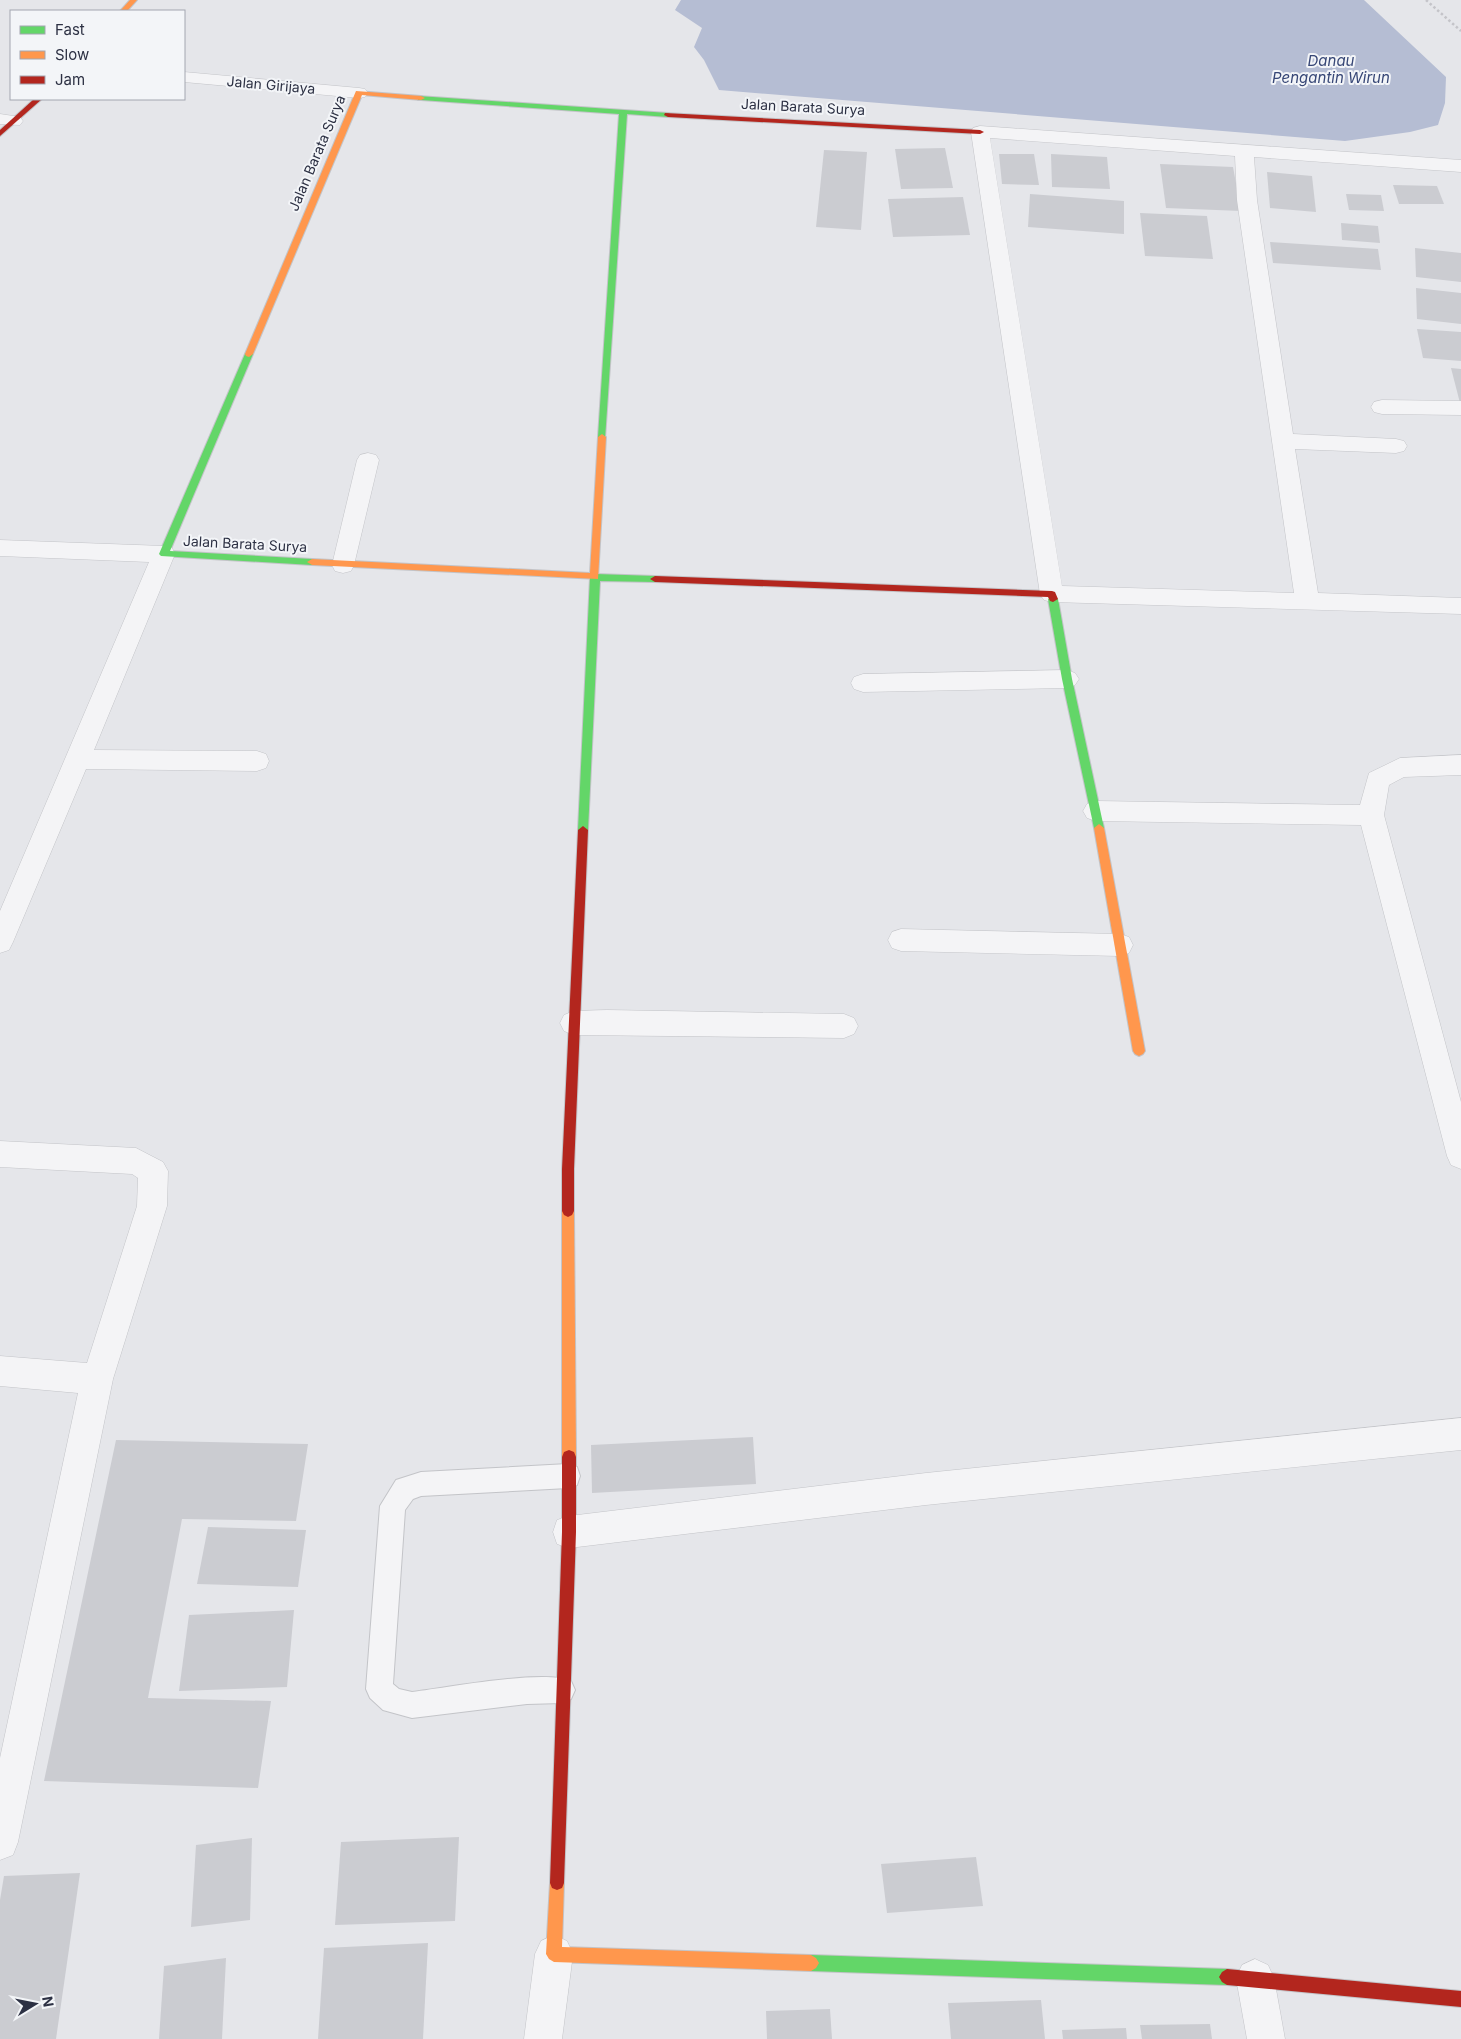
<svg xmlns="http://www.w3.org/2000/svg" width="1461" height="2039" font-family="Inter,sans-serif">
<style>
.water{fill:#b5bdd3}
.building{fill:#cbccd1}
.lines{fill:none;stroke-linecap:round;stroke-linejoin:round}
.lane-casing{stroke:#c3c4c8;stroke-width:2}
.street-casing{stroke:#c3c4c8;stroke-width:1}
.fast-casing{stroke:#c3c4c8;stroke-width:2}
.slow-casing{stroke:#c3c4c8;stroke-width:2}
.jam-casing{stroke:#c3c4c8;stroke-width:2}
.path{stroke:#c4c4c9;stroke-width:2.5;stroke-dasharray:2.5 2.5;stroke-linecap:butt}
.lane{fill:#f4f4f6;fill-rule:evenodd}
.street{fill:#f4f4f6;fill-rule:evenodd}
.fast{fill:#63d668;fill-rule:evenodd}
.slow{fill:#ff974d;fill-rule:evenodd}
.jam{fill:#b3261e;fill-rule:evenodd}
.labels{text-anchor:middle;stroke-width:4;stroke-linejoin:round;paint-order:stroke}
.far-street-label{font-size:14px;fill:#2c3043;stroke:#f3f5f8}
.far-water-label{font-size:15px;font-style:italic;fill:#374776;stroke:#f3f5f8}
</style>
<rect width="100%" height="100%" fill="#e5e6ea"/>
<!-- water -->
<polygon class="water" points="681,0 1364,0 1446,77 1445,103 1438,125 1410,132 1345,141 719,90 704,60 694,47 702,28 675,10"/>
<!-- building -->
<g class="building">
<polygon points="945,148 953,188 901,189 895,149"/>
<polygon points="824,150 867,152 861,230 816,227"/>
<polygon points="999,154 1034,154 1039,185 1002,184"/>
<polygon points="1051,154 1107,157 1110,189 1052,187"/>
<polygon points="1160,164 1233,167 1241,211 1166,208"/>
<polygon points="1267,172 1312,176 1316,212 1270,208"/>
<polygon points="1393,185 1437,186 1444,204 1399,204"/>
<polygon points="1030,194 1124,201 1124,234 1028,227"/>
<polygon points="1346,194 1381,195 1384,211 1349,210"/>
<polygon points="963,197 970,235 893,237 888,199"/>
<polygon points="1140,213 1207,216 1213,259 1145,256"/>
<polygon points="1341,223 1378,226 1380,243 1342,240"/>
<polygon points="1270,242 1378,249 1381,270 1273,263"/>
<polygon points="1415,248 1461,253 1461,282 1416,277"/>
<polygon points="1416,288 1461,293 1461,324 1417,319"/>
<polygon points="1417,329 1461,332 1461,361 1423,358"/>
<polygon points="1451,368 1461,369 1461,403 1460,403"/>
<polygon points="753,1437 756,1484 592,1493 591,1445"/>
<polygon points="116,1440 308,1444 296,1521 182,1519 148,1698 271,1701 258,1788 44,1781"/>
<polygon points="208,1527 306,1530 298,1587 197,1584"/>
<polygon points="294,1610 287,1687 179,1691 189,1615"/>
<polygon points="459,1837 455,1921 335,1925 341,1842"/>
<polygon points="252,1838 250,1920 191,1927 196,1845"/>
<polygon points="976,1857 983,1906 887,1913 881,1864"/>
<polygon points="80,1873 56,2039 0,2039 0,1900 4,1876"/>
<polygon points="428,1943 423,2039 318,2039 324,1948"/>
<polygon points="226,1958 222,2039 159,2039 164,1966"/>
<polygon points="1041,2000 1045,2039 951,2039 948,2003"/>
<polygon points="830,2009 832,2039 767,2039 766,2011"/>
<polygon points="1210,2024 1212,2039 1142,2039 1140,2025"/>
<polygon points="1126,2028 1127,2039 1063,2039 1062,2030"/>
</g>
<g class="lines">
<!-- lane casing -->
<g class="lane-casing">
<path id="lane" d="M568,1464L577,1467L580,1476L577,1485L568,1488L421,1496L413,1499L405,1510L393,1684L399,1689L412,1692C446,1688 544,1669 571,1681L575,1690L571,1699L562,1703L527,1704L412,1718L383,1710L370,1698L366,1689L380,1506L396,1480L421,1472Z"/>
</g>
<!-- street casing -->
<g class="street-casing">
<g id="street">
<polygon points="184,72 359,88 365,89 368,93 365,97 359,98 184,82"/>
<polygon points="0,114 20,117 23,121 20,125 0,124"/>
<path d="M980,126L1461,160V172L1254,157L1257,200L1293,434L1396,439L1404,441L1407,446L1404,451L1396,453L1295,449L1318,593L1461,598V614L1052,602L1044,600L1040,594L971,132L973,128ZM990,138L1235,156L1237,200L1294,593L1062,586Z"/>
<polygon points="1382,400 1461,401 1461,415 1382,414 1374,412 1371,407 1374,402"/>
<polygon points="368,453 376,455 379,460 354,565 351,571 343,573 335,571 332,565 357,460 360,455"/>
<polygon points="0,540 164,546 172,548 175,554 94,750 257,751 266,754 269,761 266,768 257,771 86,769 13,942 9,950 0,953 0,911 149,562 0,556"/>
<polygon points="1067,670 1075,673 1079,679 1075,685 1067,688 863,692 854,689 851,683 854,677 863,674"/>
<polygon points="1461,755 1461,775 1404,777 1389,785 1384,815 1461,1102 1461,1169 1451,1165 1447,1156 1361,825 1096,821 1087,818 1083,811 1087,804 1096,801 1360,805 1369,773 1400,758"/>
<polygon points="901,929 1120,934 1129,937 1133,945 1129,953 1120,956 901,951 892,948 888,940 892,932"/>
<polygon points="607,1010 844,1014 854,1018 858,1026 854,1034 844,1038 574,1035 564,1031 560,1023 564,1015 574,1011"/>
<polygon points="0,1141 136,1148 163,1162 168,1171 167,1206 113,1379 18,1842 13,1855 0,1860 0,1758 78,1393 0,1386 0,1356 87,1363 137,1206 138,1178 132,1174 0,1167"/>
<polygon points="1461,1418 1461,1450 926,1505 569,1548 557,1544 553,1532 557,1520 569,1516 926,1473"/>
<polygon points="554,1935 567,1941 573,1954 562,2039 524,2039 535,1954 541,1941"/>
<polygon points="1255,1959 1268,1965 1274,1978 1285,2039 1247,2039 1236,1978 1242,1965"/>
</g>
</g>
<!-- fast casing -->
<g class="fast-casing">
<g id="fast">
<polygon points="418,96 668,113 672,115 668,117 627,114 605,439 599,439 598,437 619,114 421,100 418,100"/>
<polygon points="249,351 253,354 170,551 312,559 317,562 312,565 161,556 159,554 245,354"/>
<polygon points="595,574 655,576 660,579 655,582 600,581 588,830 583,834 578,830 590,577"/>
<polygon points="1053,596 1058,599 1072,679 1104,828 1099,832 1094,828 1062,679 1048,599"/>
<polygon points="811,1955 1227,1969 1232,1972 1235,1977 1232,1982 1227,1985 811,1971 806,1968 803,1963 806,1958"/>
</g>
</g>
<!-- slow casing -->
<g class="slow-casing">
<g id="slow">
<polygon points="130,0 137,0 127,11 120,11"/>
<polygon points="356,91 421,96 425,98 421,100 362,95 253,354 249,357 246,356 245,354"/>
<polygon points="602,434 606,437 598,579 312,565 307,562 312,559 590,573 598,437"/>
<polygon points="1099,824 1104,828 1145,1051 1143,1054 1139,1056 1135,1054 1133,1051 1094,828"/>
<polygon points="568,1205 572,1207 574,1211 576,1457 574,1462 569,1464 564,1462 562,1457 562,1211 564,1207"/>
<polygon points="557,1876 562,1878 564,1883 562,1947 811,1955 816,1958 819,1963 816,1968 811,1971 554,1962 549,1959 546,1954 550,1883 552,1878"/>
</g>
</g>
<!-- jam casing -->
<g class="jam-casing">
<g id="jam">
<polygon points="34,99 42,99 0,136 0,130"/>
<polygon points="665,113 980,130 984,132 980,134 668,117 664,115"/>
<polygon points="655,576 1052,591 1055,592 1058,599 1053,602 1050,601 1048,597 655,582 650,579"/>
<polygon points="583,826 588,830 574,1169 574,1211 572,1215 568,1217 564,1215 562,1211 562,1169 578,830"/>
<polygon points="569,1450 574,1452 576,1457 576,1532 564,1883 562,1888 557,1890 552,1888 550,1883 562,1532 562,1457 564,1452"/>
<polygon points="1227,1969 1461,1991 1461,2007 1227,1985 1222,1982 1219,1977 1222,1972"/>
</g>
</g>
<!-- path -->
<polyline class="path" points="1426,0 1461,31"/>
<!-- lane -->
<use href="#lane" class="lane"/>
<!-- street -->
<use href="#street" class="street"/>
<!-- fast -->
<use href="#fast" class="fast"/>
<!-- slow -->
<use href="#slow" class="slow"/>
<!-- jam -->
<use href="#jam" class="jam"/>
</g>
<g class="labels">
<!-- far-street labels -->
<g class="far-street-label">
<text transform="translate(271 85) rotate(5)" y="5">Jalan Girijaya</text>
<text transform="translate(803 107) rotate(3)" y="5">Jalan Barata Surya</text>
<text transform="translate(317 153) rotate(-67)" y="5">Jalan Barata Surya</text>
<text transform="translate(245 544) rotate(3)" y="5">Jalan Barata Surya</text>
</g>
<!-- far-water labels -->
<g class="far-water-label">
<text x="1331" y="66">Danau<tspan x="1331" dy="17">Pengantin Wirun</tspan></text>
</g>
</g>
<!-- legend -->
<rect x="10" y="10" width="175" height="90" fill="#f3f5f8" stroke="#a3a6b0"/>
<rect x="20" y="26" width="25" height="8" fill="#63d668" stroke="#a3a6b0"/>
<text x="55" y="35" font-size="15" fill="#2c3043">Fast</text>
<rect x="20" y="51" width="25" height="8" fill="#ff974d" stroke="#a3a6b0"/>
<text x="55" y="60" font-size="15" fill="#2c3043">Slow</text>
<rect x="20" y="76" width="25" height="8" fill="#b3261e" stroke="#a3a6b0"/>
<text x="55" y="85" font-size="15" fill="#2c3043">Jam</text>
<!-- north arrow -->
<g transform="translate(35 2004) rotate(80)" stroke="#f3f5f8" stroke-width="4" paint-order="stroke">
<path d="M0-4L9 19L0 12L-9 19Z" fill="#2c3043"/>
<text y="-8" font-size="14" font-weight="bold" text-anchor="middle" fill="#2c3043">N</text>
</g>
</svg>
